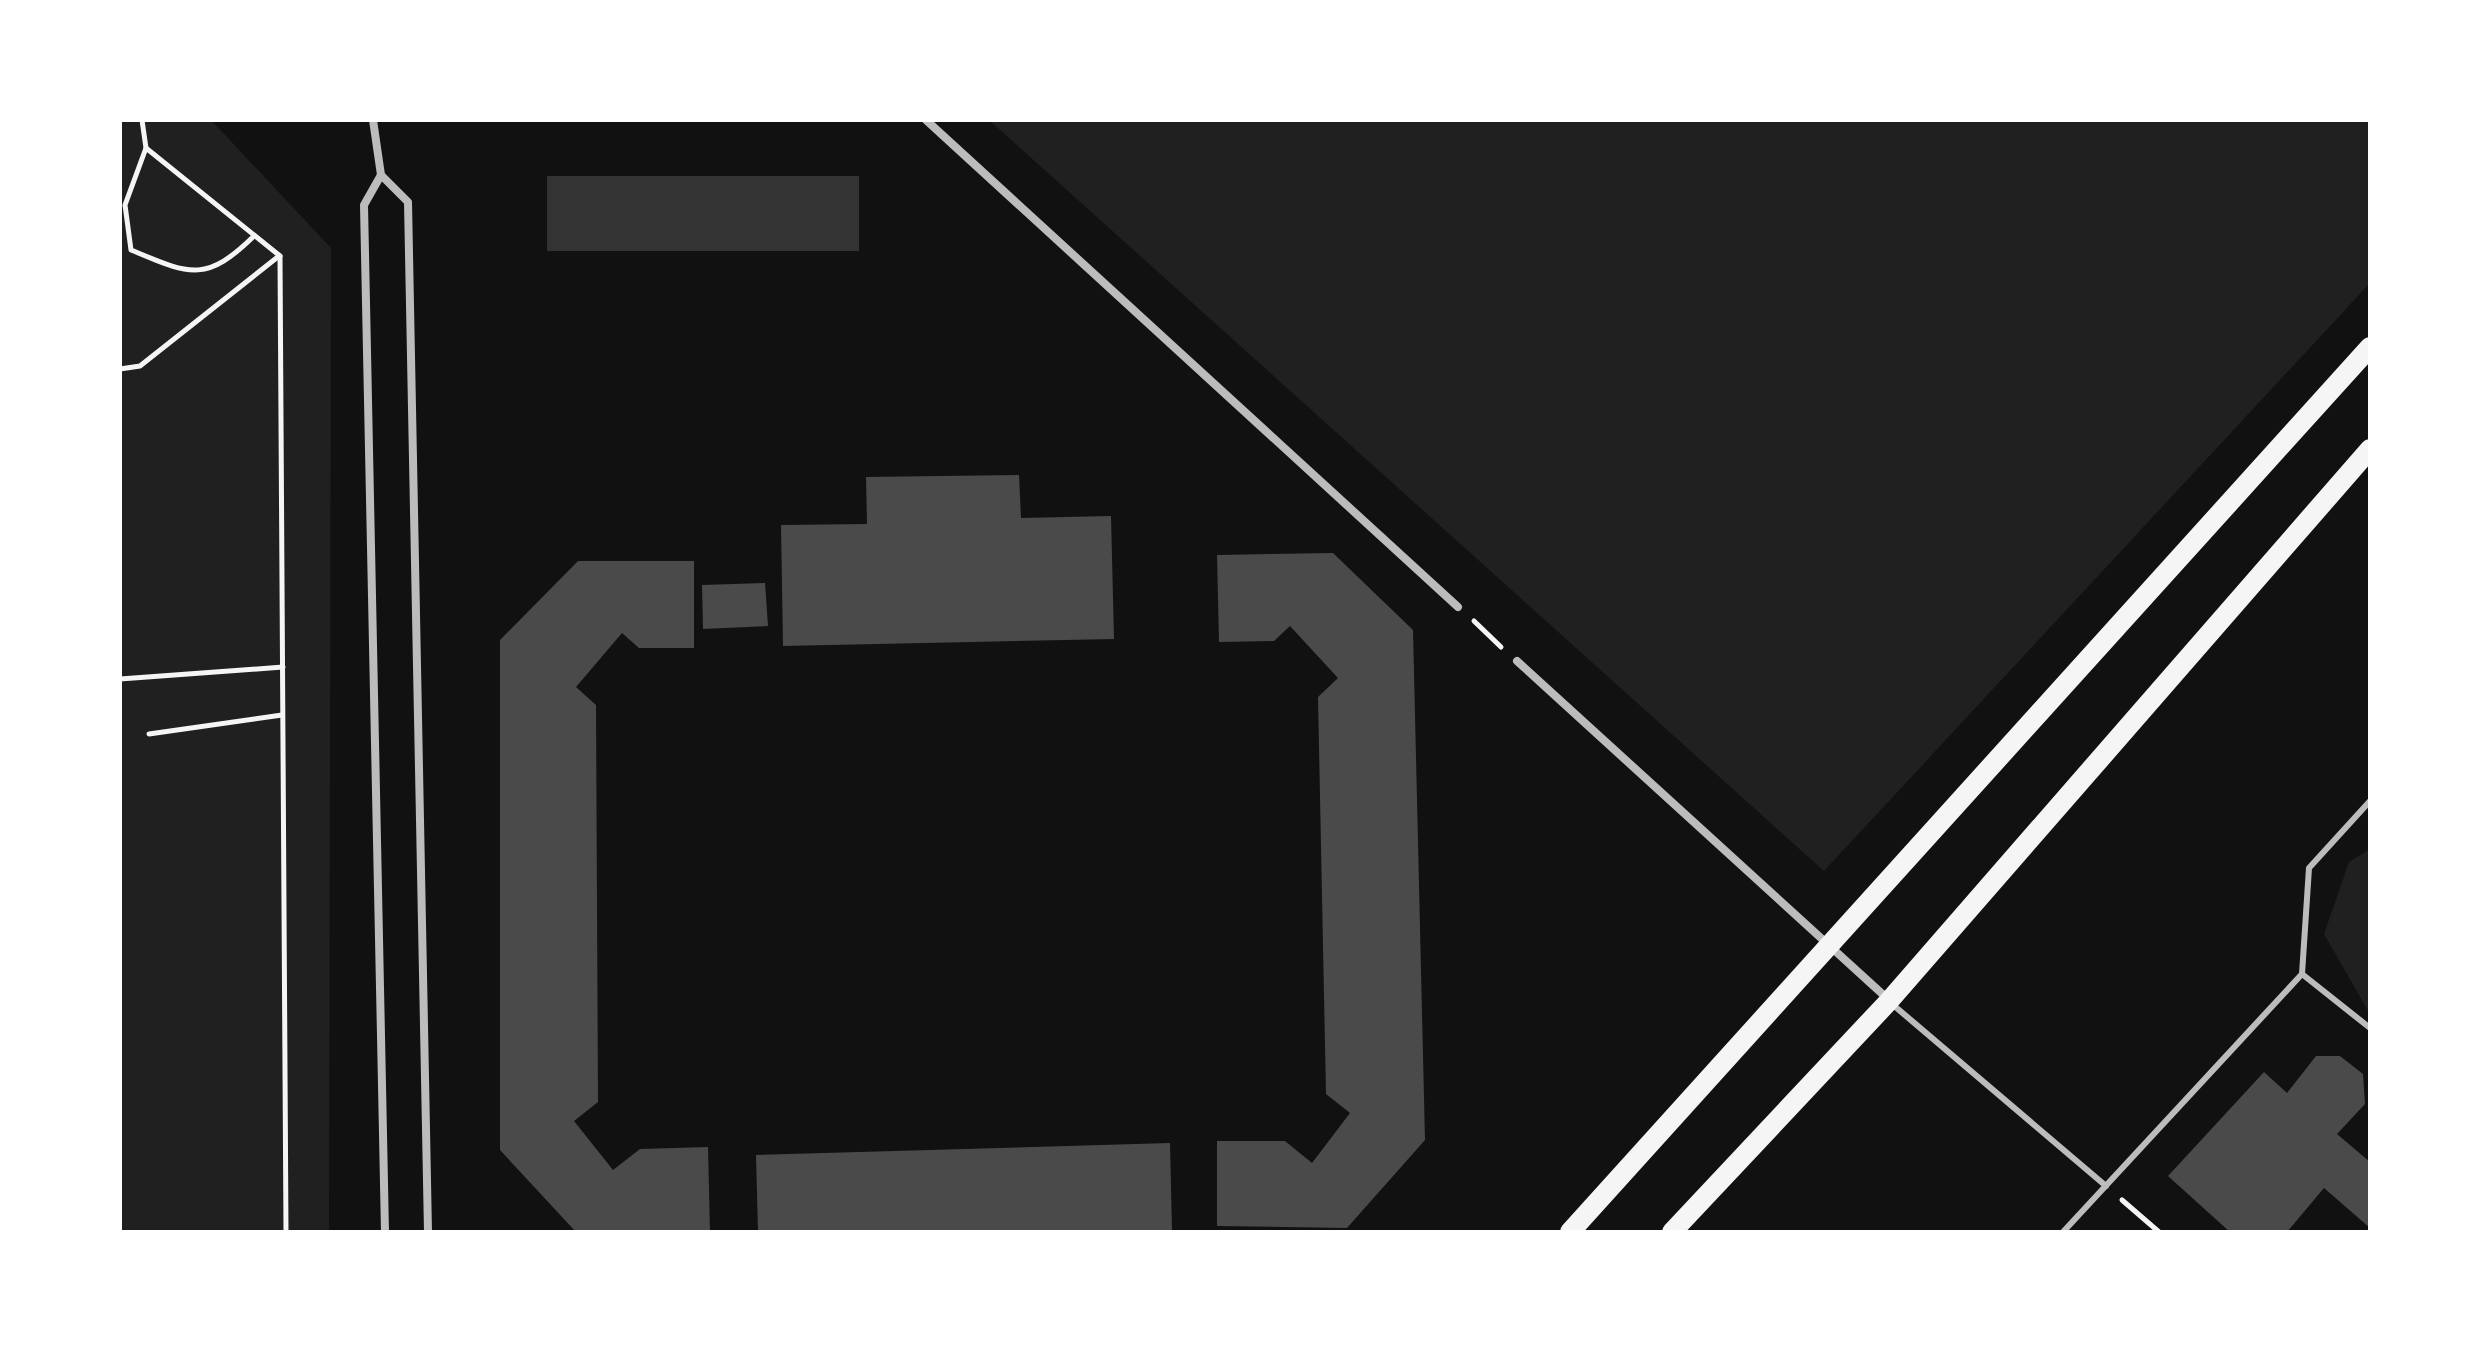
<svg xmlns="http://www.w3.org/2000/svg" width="2490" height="1352" font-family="Figtree,sans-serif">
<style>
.green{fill:#202020}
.water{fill:#333}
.building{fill:#4a4a4a}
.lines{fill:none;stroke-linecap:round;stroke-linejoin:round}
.path{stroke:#f5f5f5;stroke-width:5}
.service{stroke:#bcbcbc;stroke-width:6}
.minor{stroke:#bcbcbc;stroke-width:8}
.primary{stroke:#f5f5f5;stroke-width:20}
</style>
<rect width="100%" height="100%" fill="#111"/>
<!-- green -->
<g class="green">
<polygon points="120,120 211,120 331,248 329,1232 120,1232"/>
<polygon points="989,120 2370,120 2370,283 1824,871"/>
<polygon points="2370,849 2370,1014 2324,934 2349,862"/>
</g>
<!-- water -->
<rect class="water" x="547" y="176" width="312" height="75"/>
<!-- building -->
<g class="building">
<polygon points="1019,475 1021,518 1111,516 1114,639 783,646 781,525 867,524 866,477"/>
<polygon points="1333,553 1413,630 1425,1140 1347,1228 1217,1226 1217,1141 1285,1141 1312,1163 1350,1113 1326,1094 1318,697 1338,678 1290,626 1274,641 1219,642 1217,555"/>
<polygon points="578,561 694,561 694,648 639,648 622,633 576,687 596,705 598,1102 574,1121 613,1170 640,1149 708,1147 710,1232 576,1232 500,1150 500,640"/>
<polygon points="765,583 768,626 703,629 702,585"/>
<polygon points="2316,1056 2340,1056 2363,1074 2365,1104 2337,1134 2370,1162 2370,1228 2324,1188 2287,1232 2230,1232 2168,1176 2264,1072 2287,1093"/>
<polygon points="1170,1143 1172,1232 758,1232 756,1155"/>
</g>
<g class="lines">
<!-- path -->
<g class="path">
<polyline points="142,120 146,148 280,256"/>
<path d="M146,148L125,205L131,250C189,274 205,284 254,236"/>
<polyline points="280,256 286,1232"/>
<polyline points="120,369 140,366 279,256"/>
<polyline points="1474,621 1501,647"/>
<polyline points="120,679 283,667"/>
<polyline points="149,734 282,715"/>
<polyline points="2122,1200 2159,1232"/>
</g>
<!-- service -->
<g class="service">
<polyline points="2302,974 2370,1028"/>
<polyline points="1892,1004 2106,1186"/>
<polyline points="2063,1232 2302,974 2309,868 2370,801"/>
</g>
<!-- minor -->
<g class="minor">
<polyline points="373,120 381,175 364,205 385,1232"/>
<polyline points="926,120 1458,607"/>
<polyline points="381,175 408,202 428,1232"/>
<polyline points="1517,661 1889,1000"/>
</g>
<!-- primary -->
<g class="primary">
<polyline points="1570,1232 2370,347"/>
<polyline points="1672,1232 1889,1001 2370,449"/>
</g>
</g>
<!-- border -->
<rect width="2490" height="1352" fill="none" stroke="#ffffff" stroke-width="244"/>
</svg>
